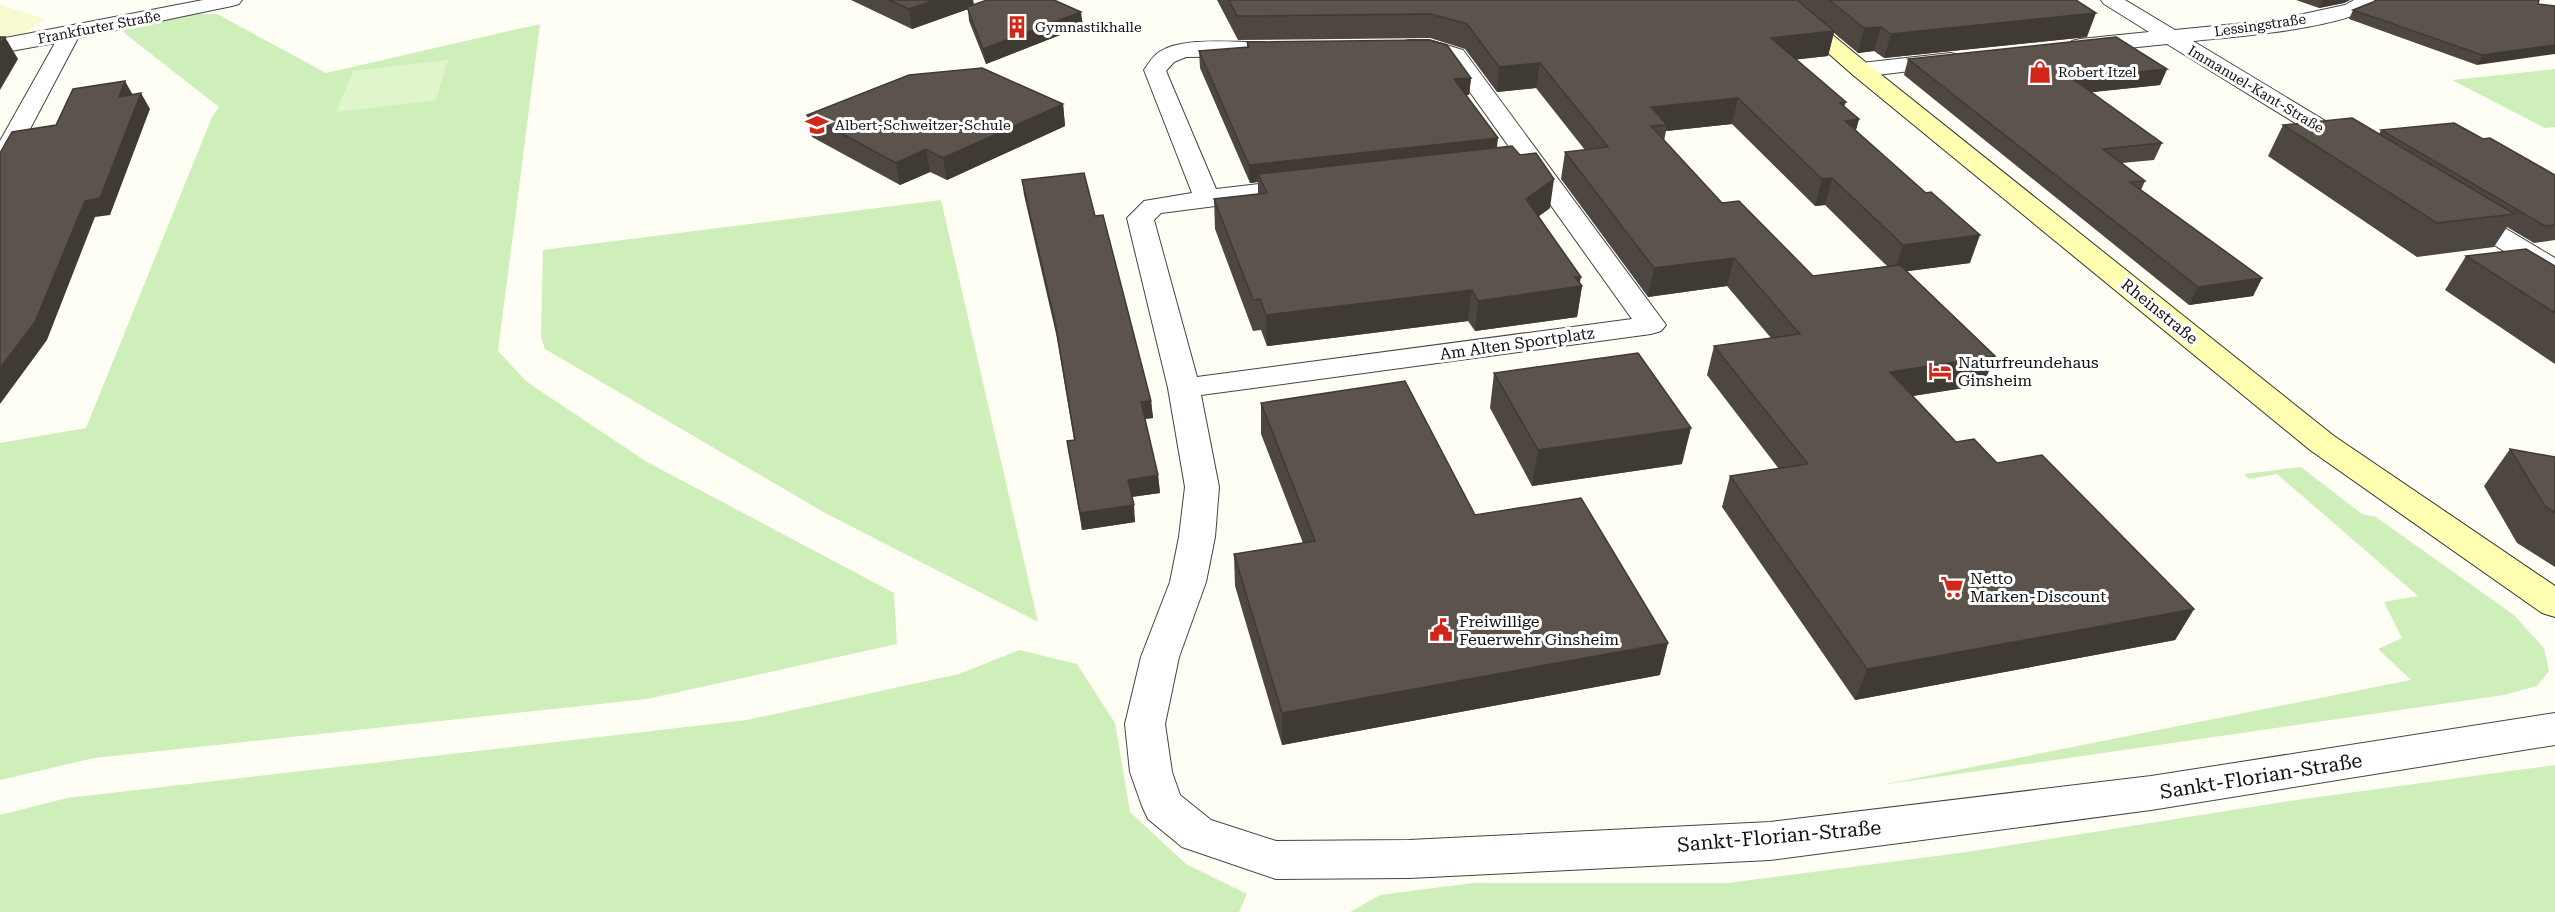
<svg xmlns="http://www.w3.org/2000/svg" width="2555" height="912" font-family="'Roboto Serif',serif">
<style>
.farmland{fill:#f7f9d1}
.green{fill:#ceefb9}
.pitch{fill:#e1f5cc}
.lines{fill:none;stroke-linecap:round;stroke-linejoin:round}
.street-casing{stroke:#444;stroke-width:2}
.secondary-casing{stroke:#333;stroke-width:2}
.street{fill:#fff;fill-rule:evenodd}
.secondary{fill:#feffb0;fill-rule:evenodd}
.wall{fill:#4e4741;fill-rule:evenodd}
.shaded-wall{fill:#403a35}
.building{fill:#5b534c;stroke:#403a35;stroke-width:1.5}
.labels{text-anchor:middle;stroke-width:6;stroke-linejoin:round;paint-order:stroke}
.far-street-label{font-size:14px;fill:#111;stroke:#fff}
.far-poi-label{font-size:14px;fill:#111;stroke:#fff;text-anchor:start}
.street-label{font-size:16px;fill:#111;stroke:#fff}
.poi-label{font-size:16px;fill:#111;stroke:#fff;text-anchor:start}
.near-street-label{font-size:20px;fill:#111;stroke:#fff}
</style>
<rect width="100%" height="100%" fill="#fffef5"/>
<!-- farmland -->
<polygon class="farmland" points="0,5 46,19 22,34 0,38"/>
<!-- green -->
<g class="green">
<polygon points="187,14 217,14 326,73 540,24 498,351 527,382 647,462 894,593 897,644 647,699 94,758 0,780 0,443 86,428 212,117 219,107 123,32 121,26"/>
<polygon points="2555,69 2555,127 2545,128 2452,80"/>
<polygon points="941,200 1038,622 827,514 545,349 541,337 543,250"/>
<polygon points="2301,467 2362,514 2376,517 2514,615 2544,648 2549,671 2537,686 2504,695 1881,785 2411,680 2378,649 2402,638 2384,602 2418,596 2277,474 2249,479 2244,474"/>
<polygon points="1019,650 1077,664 1115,723 1130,812 1186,864 1247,894 1239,912 0,912 0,815 67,798 747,720 959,674"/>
<polygon points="2555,765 2555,912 1350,912 1380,895 1473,883 1728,883 1967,852 2296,800"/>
</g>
<!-- pitch -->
<polygon class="pitch" points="448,60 436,100 336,112 353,71"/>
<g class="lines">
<!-- street casing -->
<g class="street-casing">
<g id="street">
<polygon points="203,0 242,0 239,4 232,6 78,38 12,163 9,168 0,170 0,141 55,43 0,53 0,39"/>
<path d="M2101,0H2125L2175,30L2276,20L2345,5L2354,0H2379C2360,28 2229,37 2193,41L2357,140L2360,145L2357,150L2348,152L2339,150L2167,44L2080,53L2072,51L2069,46L2072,41L2080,39L2149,32L2104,4Z"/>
<path d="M1409,40H1429L1463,50L1666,325L1661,331L1651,334L1201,395L1219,487L1215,537L1206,582L1179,657L1165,724L1172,772L1180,795L1211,820L1276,841L1409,840L1770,822L2151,776L2555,713V745L2151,810L1770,860L1409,878L1276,879L1182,847L1148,819L1142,806L1130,772L1125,724L1141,657L1170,582L1179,537L1185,487L1168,388L1127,218L1144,201L1192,193L1144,70C1148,64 1153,56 1159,52C1184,36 1235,43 1264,42L1272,44L1275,49L1272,54L1264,56L1186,57L1174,62L1166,71L1216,189L1301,179L1310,182L1314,187L1310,192L1301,195L1161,213L1154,220L1197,377L1632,319L1447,60L1427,54L1401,52L1398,47L1401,42Z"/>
<polygon points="1951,53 1959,55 1962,60 1959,65 1861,77 1853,75 1850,70 1853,65 1861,63"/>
<polygon points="2462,206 2471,208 2555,258 2555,278 2545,276 2453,220 2449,214 2453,208"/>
</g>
</g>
<!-- secondary casing -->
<g class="secondary-casing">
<polygon id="secondary" points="1768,0 1790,0 1869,65 2334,436 2555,586 2555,617 2542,613 2310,450 1853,75"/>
</g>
<!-- street -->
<use href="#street" class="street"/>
<!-- secondary -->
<use href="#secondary" class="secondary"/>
</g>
<!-- wall -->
<g class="wall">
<polygon points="851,0 973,0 974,5 1083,26 986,64 969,21 968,9 912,29"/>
<path d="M1217,0H2076L2087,37L1884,58L1874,51L1858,53L1834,33L1828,56L1796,59L1846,102L1844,107L1859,119L1856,130L1970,263L1907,271L1995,356L1983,385L1913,396L1956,442L1997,463L2194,609L2175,640L1855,700L1722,507L1730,476L1779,469L1707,375L1714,346L1771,338L1727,286L1648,297L1561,179L1565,152L1585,150L1536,88L1497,92L1465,49L1430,38L1238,40ZM1732,124L1815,206L1825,205L1887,266L1813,276L1722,203L1664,141L1666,131Z"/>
<polygon points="2296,0 2350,0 2344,3 2319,8"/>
<polygon points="2539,0 2477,65 2349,19 2353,10 2373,2"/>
<polygon points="1247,42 1471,78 1469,95 1466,95 1497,147 1550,208 1539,216 1582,286 1577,317 1475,331 1468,321 1267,346 1261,330 1253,331 1215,229 1214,199 1258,194 1258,182 1250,183 1200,68 1199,51 1247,47"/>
<polygon points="1908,59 2167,69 2160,85 2091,92 2162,143 2154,160 2122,163 2145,181 2141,190 2262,278 2253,296 2189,305 1904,75"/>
<polygon points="1063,104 1065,126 947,180 930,172 900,185 812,137 807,115"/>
<polygon points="2283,125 2379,134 2381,130 2483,139 2555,175 2555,240 2534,243 2507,227 2494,247 2417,257 2268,156"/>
<polygon points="1022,180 1095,216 1151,401 1153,418 1145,419 1158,475 1160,493 1132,497 1135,522 1082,530 1067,441 1074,440 1057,338 1024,195"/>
<polygon points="2466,256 2555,266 2555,364 2445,290"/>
<polygon points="1494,373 1682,464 1532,486 1490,408"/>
<polygon points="1261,403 1475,515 1660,675 1282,745 1235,586 1234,554 1303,543 1261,434"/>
<polygon points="2510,449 2555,457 2555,567 2517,543 2484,486"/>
</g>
<!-- shaded-wall -->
<g class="shaded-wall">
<polygon points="934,0 973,0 974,7 912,29 909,9"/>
<polygon points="2323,0 2350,0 2344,3 2319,8"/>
<polygon points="1081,12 1083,26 986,64 983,49"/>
<polygon points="2096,13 2087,37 1884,58 1891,34"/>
<polygon points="1881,27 1874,51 1858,53 1864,28"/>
<polygon points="1834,31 1828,56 1766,63 1771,38"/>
<polygon points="5,37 18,59 0,90 0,44"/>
<polygon points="2555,45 2555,54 2477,65 2482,55"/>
<polygon points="1540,63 1536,88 1497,92 1499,67"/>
<polygon points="2167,69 2160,85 2066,95 2073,79"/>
<polygon points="1471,78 1469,95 1453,96 1454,79"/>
<polygon points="125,81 134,97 119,97"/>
<polygon points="141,93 150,109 110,215 95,217 47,340 0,404 0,368 85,201"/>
<polygon points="1738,98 1732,124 1666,131 1667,125 1651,107"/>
<polygon points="1063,104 1065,126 947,180 943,158"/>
<polygon points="1859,119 1851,146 1845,121"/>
<polygon points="1498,138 1496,156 1258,174 1258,182 1250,183 1249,165"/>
<polygon points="926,149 930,172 900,185 896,163"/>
<polygon points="1832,178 1825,205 1815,206 1822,179"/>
<polygon points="1554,179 1550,208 1523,228 1526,199"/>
<polygon points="1980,235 1970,263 1894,273 1903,245"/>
<polygon points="1734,258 1727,286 1648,297 1654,268"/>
<polygon points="1575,277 1581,277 1579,287 1582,286 1577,317 1475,331 1478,301"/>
<polygon points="2262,278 2253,296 2189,305 2198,287"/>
<polygon points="1472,290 1468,321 1267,346 1266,315"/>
<polygon points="1995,356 1983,385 1879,401 1890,372"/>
<polygon points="1151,401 1153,418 1142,419 1141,402"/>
<polygon points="1691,428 1682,464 1532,486 1538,450"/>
<polygon points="1158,475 1160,493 1130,497 1128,480"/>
<polygon points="1134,505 1135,522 1082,530 1080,513"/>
<polygon points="2194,609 2175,640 1855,700 1867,669"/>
<polygon points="1668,643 1660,675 1282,745 1282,713"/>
</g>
<!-- building -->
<g class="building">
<polygon points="889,0 934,0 909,9"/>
<polygon points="987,0 1054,0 1081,12 983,49 967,7"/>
<polygon points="1229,0 1797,0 1834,31 1771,38 1846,102 1840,103 1859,119 1845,121 1926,193 1931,192 1980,235 1903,245 1832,178 1822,179 1738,98 1651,107 1667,125 1651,126 1722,203 1739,201 1813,276 1900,265 1995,356 1890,372 1956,442 1974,439 1997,463 2042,455 2194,609 1867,669 1730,476 1808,464 1714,346 1800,334 1734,258 1654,268 1565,152 1608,147 1540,63 1499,67 1467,24 1431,14 1237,16"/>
<polygon points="1829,0 2076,0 2096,13 1891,34 1881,27 1864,28"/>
<polygon points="2376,0 2539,0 2538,4 2555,6 2555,45 2482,55 2353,10 2373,2"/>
<polygon points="0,37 5,37 0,44"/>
<polygon points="2116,37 2167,69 2073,79 2162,143 2103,149 2145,181 2130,182 2262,278 2198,287 1908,59"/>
<polygon points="1429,40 1447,45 1471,78 1454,79 1498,138 1249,165 1199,51 1249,47 1247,42"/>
<polygon points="982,68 1063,104 943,158 926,149 896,163 807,115 909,75"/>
<polygon points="125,81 119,97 141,93 100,198 85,201 35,322 0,368 0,153 12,132 56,125 73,89"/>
<polygon points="2352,118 2515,214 2437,223 2283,125"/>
<polygon points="2454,123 2483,139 2490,138 2555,175 2555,225 2545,226 2381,130"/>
<polygon points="1512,146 1520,155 1536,153 1554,179 1526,199 1581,277 1575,277 1582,286 1478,301 1472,290 1266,315 1260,299 1253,300 1214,199 1267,193 1258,174"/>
<polygon points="1084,173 1095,216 1103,215 1151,401 1141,402 1158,475 1128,480 1134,505 1080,513 1067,441 1075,440 1055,322 1022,180"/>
<polygon points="2526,249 2555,266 2555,313 2466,256"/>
<polygon points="1638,353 1691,428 1538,450 1494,373"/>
<polygon points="1405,381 1475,515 1581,498 1668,643 1282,713 1234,554 1315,541 1261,403"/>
<polygon points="2510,449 2555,457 2555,513 2545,506"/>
</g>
<!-- icons -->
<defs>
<g id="building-bare" transform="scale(1.8)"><path d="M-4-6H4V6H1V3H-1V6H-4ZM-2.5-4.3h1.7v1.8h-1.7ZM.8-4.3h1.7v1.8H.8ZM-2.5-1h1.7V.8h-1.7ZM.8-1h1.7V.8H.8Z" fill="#d12718" stroke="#fff" stroke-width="2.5" paint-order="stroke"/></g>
<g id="shop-bare" transform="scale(1.8)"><path d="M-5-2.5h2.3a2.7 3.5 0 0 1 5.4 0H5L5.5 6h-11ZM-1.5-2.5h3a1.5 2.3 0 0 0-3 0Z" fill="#d12718" stroke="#fff" stroke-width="2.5" paint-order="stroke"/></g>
<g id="school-bare" transform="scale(1.8)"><path d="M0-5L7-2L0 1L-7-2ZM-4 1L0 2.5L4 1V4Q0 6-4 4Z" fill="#d12718" stroke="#fff" stroke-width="2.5" paint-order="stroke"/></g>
<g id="hotel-bare" transform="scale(1.8)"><path d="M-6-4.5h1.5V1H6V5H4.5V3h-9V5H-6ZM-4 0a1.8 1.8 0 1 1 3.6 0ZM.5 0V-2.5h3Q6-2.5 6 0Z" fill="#d12718" stroke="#fff" stroke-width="2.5" paint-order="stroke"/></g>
<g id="supermarket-bare" transform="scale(1.8)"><path d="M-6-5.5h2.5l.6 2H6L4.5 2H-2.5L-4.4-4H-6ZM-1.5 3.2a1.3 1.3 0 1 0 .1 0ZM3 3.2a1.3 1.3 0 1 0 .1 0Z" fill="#d12718" stroke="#fff" stroke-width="2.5" paint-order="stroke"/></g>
<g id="civic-bare" transform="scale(1.8)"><path d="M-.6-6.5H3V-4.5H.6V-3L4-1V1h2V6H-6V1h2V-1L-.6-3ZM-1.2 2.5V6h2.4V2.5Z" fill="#d12718" stroke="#fff" stroke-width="2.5" paint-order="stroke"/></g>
</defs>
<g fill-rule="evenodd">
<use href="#building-bare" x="1017" y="27"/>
<use href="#shop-bare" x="2040" y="72"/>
<use href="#school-bare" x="817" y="125"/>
<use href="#hotel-bare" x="1940" y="371"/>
<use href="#supermarket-bare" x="1952" y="587"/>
<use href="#civic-bare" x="1441" y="630"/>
</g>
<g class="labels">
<!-- far-street labels -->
<g class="far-street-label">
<text transform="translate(2260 25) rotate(-8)" y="5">Lessingstraße</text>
<text transform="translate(99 27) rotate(-11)" y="5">Frankfurter Straße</text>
<text transform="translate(2256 89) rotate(31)" y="5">Immanuel-Kant-Straße</text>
</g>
<!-- far-poi labels -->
<g class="far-poi-label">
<text x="1035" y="32">Gymnastikhalle</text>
<text x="2058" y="77">Robert Itzel</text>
<text x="835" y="130">Albert-Schweitzer-Schule</text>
</g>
<!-- street labels -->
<g class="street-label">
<text transform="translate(2160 311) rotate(39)" y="6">Rheinstraße</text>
<text transform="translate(1517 343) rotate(-8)" y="6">Am Alten Sportplatz</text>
</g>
<!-- poi labels -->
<g class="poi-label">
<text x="1958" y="368">Naturfreundehaus<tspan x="1958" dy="18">Ginsheim</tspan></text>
<text x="1970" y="584">Netto<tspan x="1970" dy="18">Marken-Discount</tspan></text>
<text x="1459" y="627">Freiwillige<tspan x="1459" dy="18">Feuerwehr Ginsheim</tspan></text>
</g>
<!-- near-street labels -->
<g class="near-street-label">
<text transform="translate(2261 776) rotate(-9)" y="7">Sankt-Florian-Straße</text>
<text transform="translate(1779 836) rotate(-5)" y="7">Sankt-Florian-Straße</text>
</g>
</g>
</svg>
